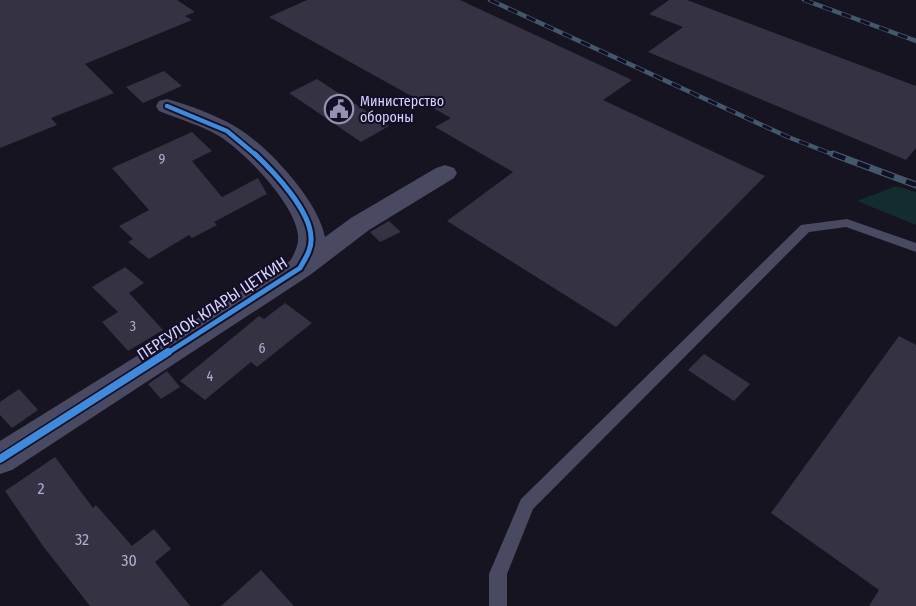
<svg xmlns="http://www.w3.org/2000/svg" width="916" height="606" font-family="'Fira Sans Condensed',sans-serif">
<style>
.green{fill:#132c2d}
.building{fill:#343243}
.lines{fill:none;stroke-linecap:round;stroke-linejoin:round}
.service{fill:#4a4962;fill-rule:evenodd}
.minor{fill:#4a4962;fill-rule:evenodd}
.rail-far1-casing{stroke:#43596b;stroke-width:4.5}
.rail-casing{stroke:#43596b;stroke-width:7}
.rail-far1{stroke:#130f26;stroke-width:3;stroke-dasharray:10;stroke-linecap:butt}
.rail{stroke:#130f26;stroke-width:4.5;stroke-dasharray:13;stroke-linecap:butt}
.cycleway-far2-casing{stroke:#130f26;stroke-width:8}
.cycleway-far1-casing{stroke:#130f26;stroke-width:9}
.cycleway-casing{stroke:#130f26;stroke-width:11}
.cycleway-far2{stroke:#408adc;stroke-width:4.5}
.cycleway-far1{stroke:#408adc;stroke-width:5}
.cycleway{stroke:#408adc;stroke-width:8}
.labels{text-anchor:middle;stroke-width:4.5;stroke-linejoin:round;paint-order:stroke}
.far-poi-label{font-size:14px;fill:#d9d4ff;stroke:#130f26;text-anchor:start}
.number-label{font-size:14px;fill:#b0acd0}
.street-label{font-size:16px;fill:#d9d4ff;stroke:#130f26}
.near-number-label{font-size:16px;fill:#b0acd0}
</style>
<rect width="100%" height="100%" fill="#161421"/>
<!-- green -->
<polygon class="green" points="896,186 916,192 916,225 857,201"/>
<!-- building -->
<g class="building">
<polygon points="0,0 177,0 195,12 185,16 192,20 85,64 114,93 51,118 57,125 0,148"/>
<polygon points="307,0 460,0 632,80 603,100 765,176 616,327 447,221 513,172 435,127 451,118 269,17"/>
<polygon points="669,0 687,0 916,86 916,148 906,160 648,52 683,27 649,14"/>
<polygon points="164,71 182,86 143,103 126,87"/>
<polygon points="317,79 389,126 361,142 289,93"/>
<polygon points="192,132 212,151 192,161 222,197 258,178 267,194 214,222 217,225 192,238 189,235 149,259 128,242 133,239 119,226 149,210 112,168"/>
<polygon points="389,221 401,232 380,242 370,232"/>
<polygon points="125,267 144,283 129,293 163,330 128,351 102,322 118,312 92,287"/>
<polygon points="285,303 312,323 257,367 251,362 205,400 180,381 259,316 264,319"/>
<polygon points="899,336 916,345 916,606 869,606 879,590 771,513"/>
<polygon points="704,354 750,384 734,401 688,370"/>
<polygon points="167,371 180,387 161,399 148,384"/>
<polygon points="19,389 38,410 12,428 0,415 0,402"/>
<polygon points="55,457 93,508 96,505 132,546 154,529 171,549 155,562 190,606 90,606 43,546 5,491"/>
<polygon points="261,570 294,606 221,606"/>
</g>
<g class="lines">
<!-- service -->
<polygon class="service" points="847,219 916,243 916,252 846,227 809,232 533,509 507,574 507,606 489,606 489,574 521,499 801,225"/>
<!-- minor -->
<path class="minor" d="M167,99C189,105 216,115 236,127C267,145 318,200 325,237L351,218L436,168L445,165L454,168L457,173L454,178L369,230L310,275L12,470L0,474V441L290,261C295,253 299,244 298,235C295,204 245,152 219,136C200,125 179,119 159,111L156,106L159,101Z"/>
<!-- rail-far1 casing -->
<g class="rail-far1-casing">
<g id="rail-far1">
<polyline points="490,0 788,137 837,156"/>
<polyline points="804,0 916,41"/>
</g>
</g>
<!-- rail casing -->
<g class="rail-casing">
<polyline id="rail" points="833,154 916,185"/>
</g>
<!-- rail-far1 -->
<use href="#rail-far1" class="rail-far1"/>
<!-- rail -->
<use href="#rail" class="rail"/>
<!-- cycleway-far2 casing -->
<g class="cycleway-far2-casing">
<polyline id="cycleway-far2" points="167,106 227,131 257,156"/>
</g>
<!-- cycleway-far1 casing -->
<g class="cycleway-far1-casing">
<path id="cycleway-far1" d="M166,354L300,268C305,259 312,249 311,238C311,211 274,172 255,154"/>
</g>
<!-- cycleway casing -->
<g class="cycleway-casing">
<polyline id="cycleway" points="0,459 168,352"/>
</g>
<!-- cycleway-far2 -->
<use href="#cycleway-far2" class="cycleway-far2"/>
<!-- cycleway-far1 -->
<use href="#cycleway-far1" class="cycleway-far1"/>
<!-- cycleway -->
<use href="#cycleway" class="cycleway"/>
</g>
<!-- icons -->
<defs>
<g id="civic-ring" transform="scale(1.5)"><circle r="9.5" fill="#130f26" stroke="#9591b1" stroke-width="1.5"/><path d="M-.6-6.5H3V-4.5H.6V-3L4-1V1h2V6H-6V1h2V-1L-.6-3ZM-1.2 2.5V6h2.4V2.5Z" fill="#9591b1"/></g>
</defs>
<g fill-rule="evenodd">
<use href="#civic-ring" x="339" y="109"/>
</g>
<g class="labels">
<!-- far-poi labels -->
<g class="far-poi-label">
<text x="360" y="106">Министерство<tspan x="360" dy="16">обороны</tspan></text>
</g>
<!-- number labels -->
<g class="number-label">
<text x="162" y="164">9</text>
<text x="133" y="331">3</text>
<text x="262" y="353">6</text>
<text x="210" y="381">4</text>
</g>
<!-- street labels -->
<g class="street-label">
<text transform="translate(212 308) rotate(-33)" y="6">ПЕРЕУЛОК КЛАРЫ ЦЕТКИН</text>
</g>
<!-- near-number labels -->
<g class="near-number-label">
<text x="41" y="494">2</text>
<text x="82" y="545">32</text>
<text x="129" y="566">30</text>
</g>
</g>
</svg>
